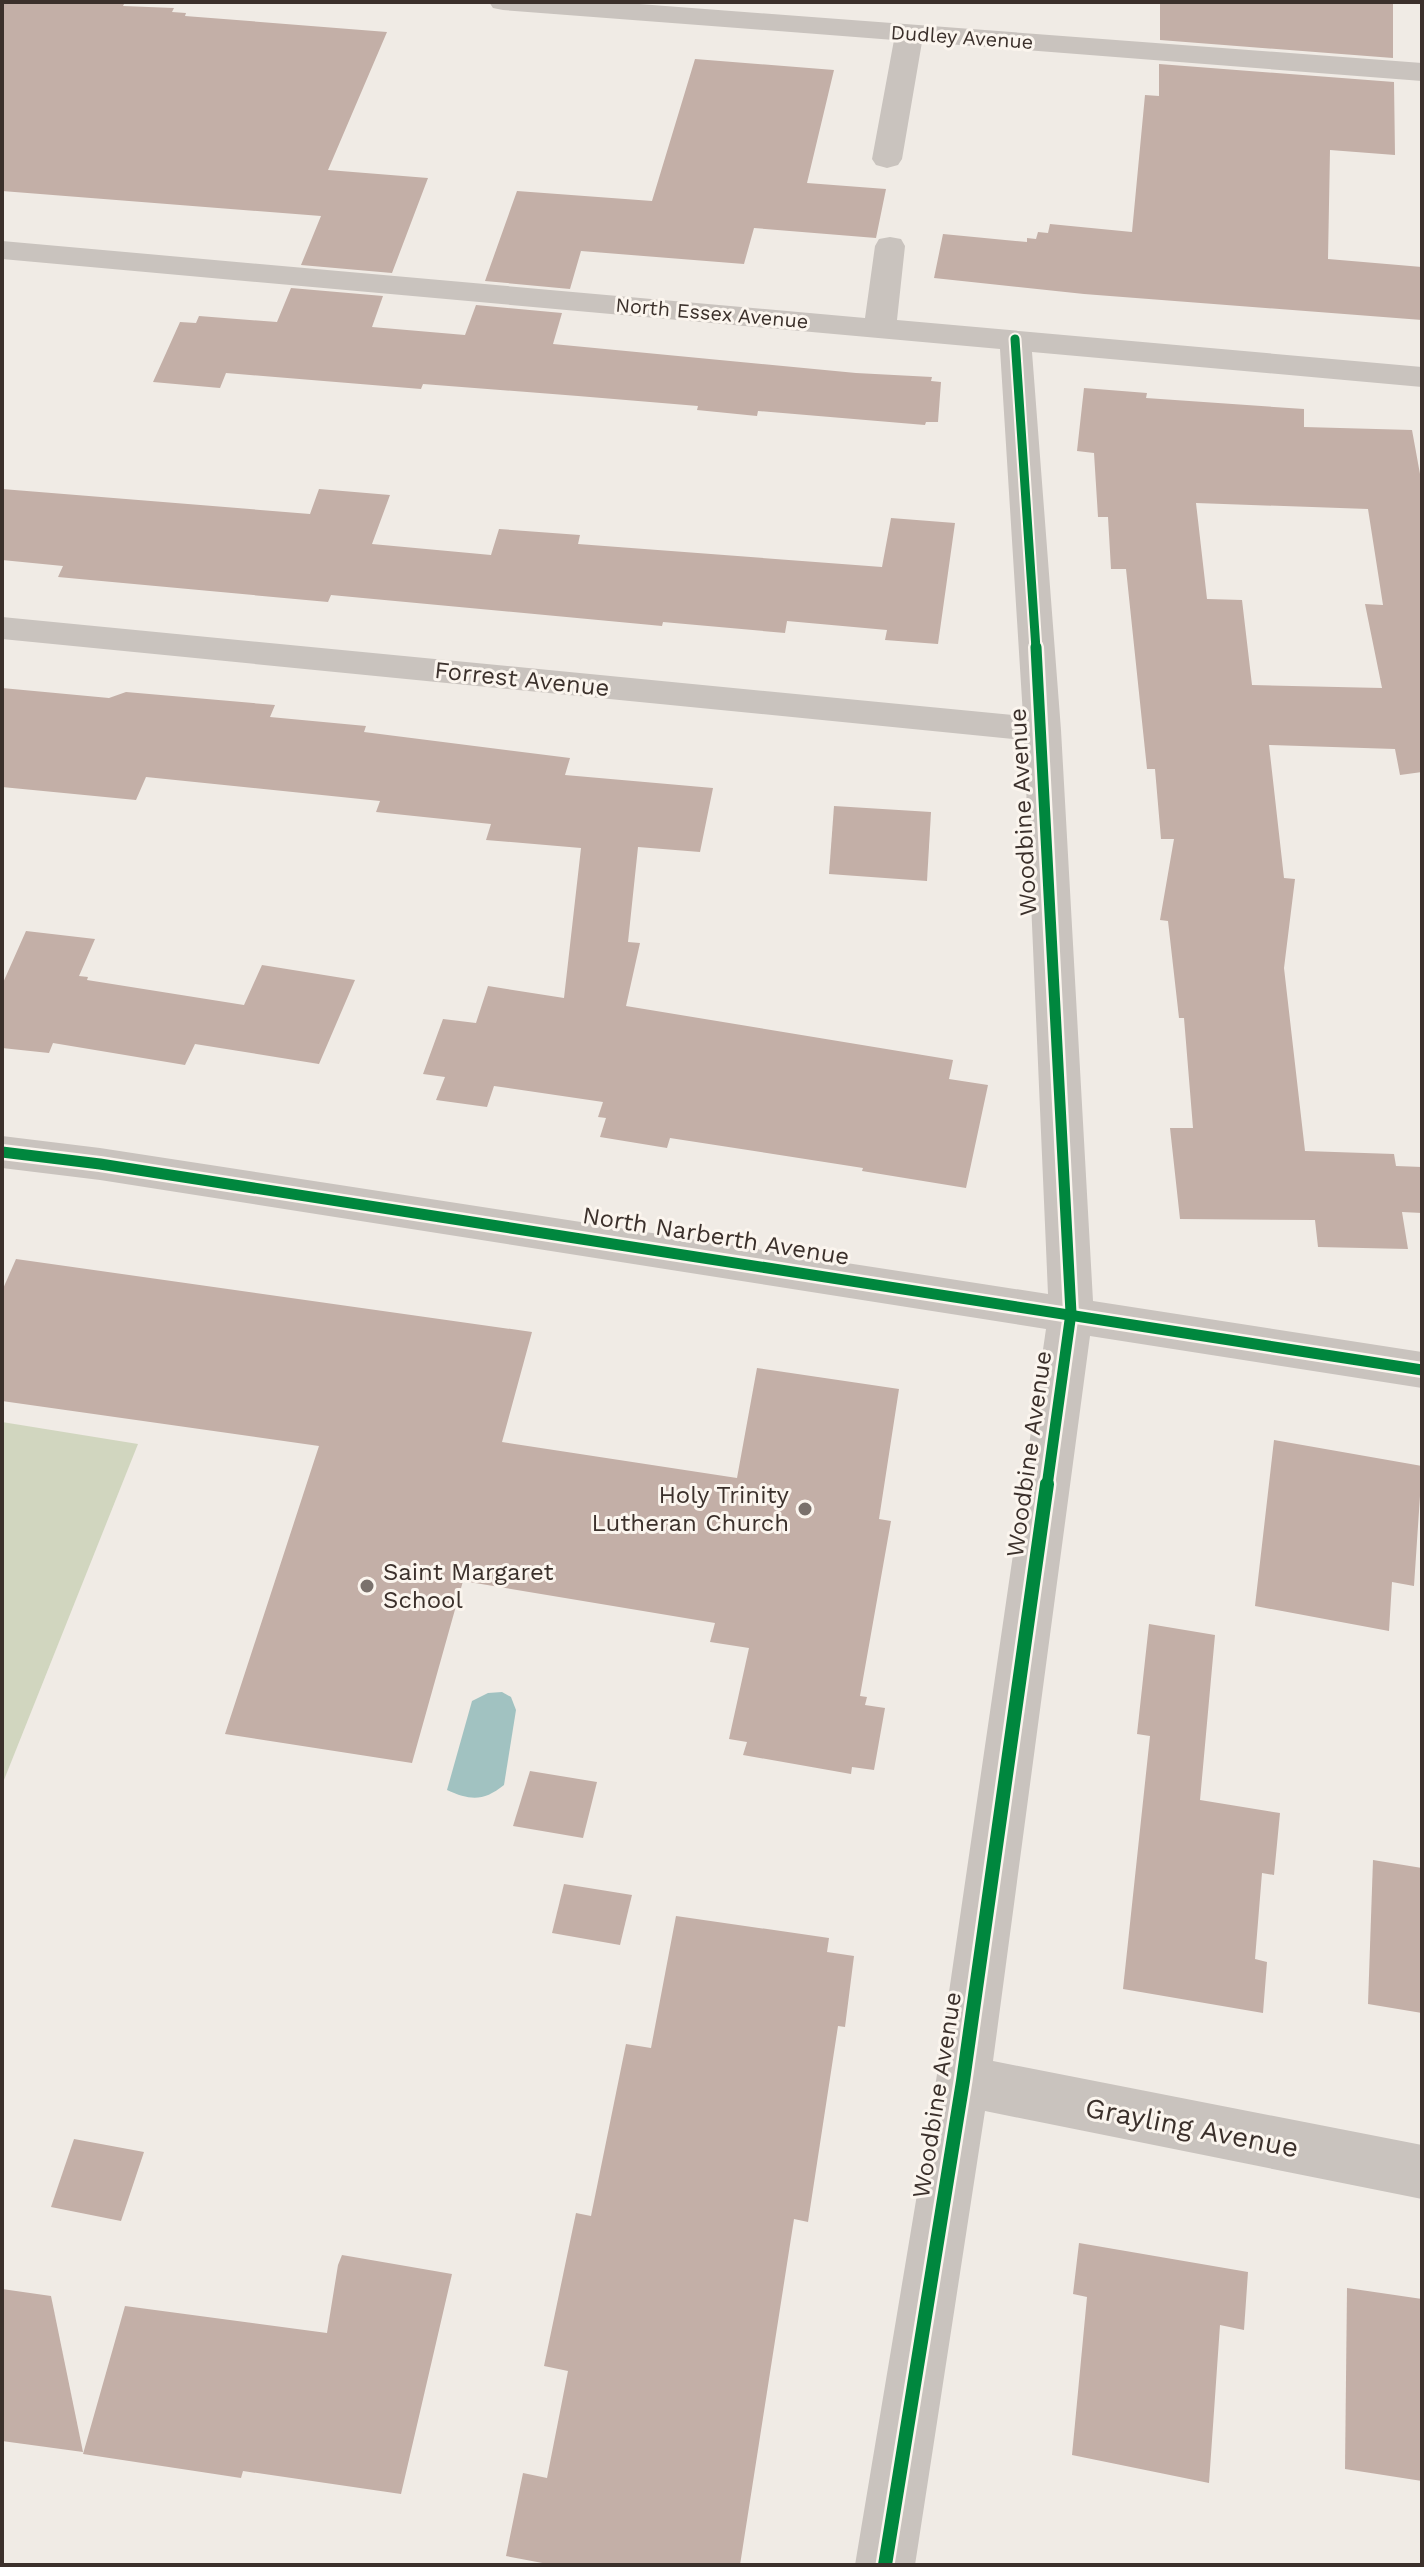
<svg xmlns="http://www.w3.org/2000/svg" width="1424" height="2567" font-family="'Work Sans',sans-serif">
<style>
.green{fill:#d1d6bf}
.water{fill:#a1c2c1}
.building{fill:#c3afa7;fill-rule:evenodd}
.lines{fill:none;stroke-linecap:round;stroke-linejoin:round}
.minor{fill:#c9c3be;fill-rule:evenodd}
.cycleway-far2-casing{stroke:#fbf5ee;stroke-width:13}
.cycleway-far1-casing{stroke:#fbf5ee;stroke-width:16}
.cycleway-casing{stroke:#fbf5ee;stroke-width:19}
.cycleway-far2{stroke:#00873e;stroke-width:9}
.cycleway-far1{stroke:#00873e;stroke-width:11}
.cycleway{stroke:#00873e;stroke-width:14}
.poi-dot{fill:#7a716c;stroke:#fbf5ee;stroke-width:3}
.labels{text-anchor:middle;stroke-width:6;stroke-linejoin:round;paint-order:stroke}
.far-street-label{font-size:20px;fill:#3b302b;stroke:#fbf5ee}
.street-label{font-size:24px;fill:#3b302b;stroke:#fbf5ee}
.poi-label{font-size:24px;fill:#3b302b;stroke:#fbf5ee;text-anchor:end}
.near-street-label{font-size:28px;fill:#3b302b;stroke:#fbf5ee}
</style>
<rect width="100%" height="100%" fill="#f0ebe5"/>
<!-- green -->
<polygon class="green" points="2,1422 138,1444 2,1785"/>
<!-- water -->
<path class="water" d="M502,1692L511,1697L516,1710L504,1785C484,1801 471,1801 447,1790L472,1701L488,1693Z"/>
<!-- building -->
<g class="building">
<polygon points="2,2 125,2 123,6 174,8 172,12 186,13 185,16 387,32 328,170 428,178 392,273 301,265 321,216 2,191"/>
<polygon points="1160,2 1393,2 1393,58 1160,40"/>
<polygon points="695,59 834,70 807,183 886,189 876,238 754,228 744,264 581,251 570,289 485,281 517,191 652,201"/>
<polygon points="1159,64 1394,82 1395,155 1330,150 1328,259 1422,267 1422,320 1084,294 934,278 943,234 1027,242 1027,238 1036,239 1038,232 1048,233 1050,224 1132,232 1145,95 1159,96"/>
<polygon points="291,288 383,296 372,327 465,335 476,305 562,313 553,344 856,373 932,377 931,381 941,382 938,422 926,422 925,425 758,411 757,416 697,410 698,406 578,396 423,384 421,389 226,373 220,388 153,382 180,322 196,323 199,316 277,322"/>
<path d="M1084,388L1147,393L1146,398L1304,409V427L1412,430L1422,485V772L1400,775L1395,749L1269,745L1284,878L1295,879L1284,968L1305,1151L1394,1154L1396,1166L1422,1167V1213L1402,1212L1408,1249L1318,1247L1315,1220L1180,1219L1170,1128H1193L1184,1018H1179L1168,921L1160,920L1174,839H1161L1155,769H1147L1126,569H1111L1108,517H1098L1094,453L1077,451ZM1196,503L1368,509L1383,605L1365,604L1382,688L1252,685L1242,600L1207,599Z"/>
<polygon points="2,489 310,514 319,489 390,495 372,544 491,555 499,529 580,535 578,544 882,567 891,518 955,523 938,644 885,640 887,630 787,621 785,633 663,622 662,626 331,595 328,602 58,577 63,566 2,560"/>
<polygon points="2,688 109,698 126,692 275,705 270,717 366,726 364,732 570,758 565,775 713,788 700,852 638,847 628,942 640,943 626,1006 953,1060 949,1079 988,1085 966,1188 862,1171 863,1168 670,1138 667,1148 600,1137 606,1118 598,1117 603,1102 494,1086 487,1107 436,1100 445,1077 423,1074 443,1019 476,1023 488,986 564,998 581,848 486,840 491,824 376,812 380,801 146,777 136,800 2,787"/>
<polygon points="834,806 931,812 927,881 829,874"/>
<polygon points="26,931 95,939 79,976 88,977 87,980 244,1005 262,965 355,980 319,1064 195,1044 185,1065 53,1043 49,1053 2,1048 2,985"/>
<polygon points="16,1259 532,1332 502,1442 737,1478 757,1368 899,1389 879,1519 891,1521 860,1696 867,1697 865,1705 885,1708 874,1770 852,1767 851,1774 743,1755 747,1742 729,1739 749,1648 710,1642 715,1623 463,1581 412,1763 225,1734 319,1446 2,1401 2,1291"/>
<polygon points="1274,1440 1422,1466 1414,1586 1392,1582 1389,1631 1255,1606"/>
<polygon points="1149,1624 1215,1635 1200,1800 1280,1813 1274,1875 1262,1873 1255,1959 1267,1962 1263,2013 1123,1989 1150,1736 1137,1734"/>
<polygon points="530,1771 597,1782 583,1838 513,1826"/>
<polygon points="1373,1860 1422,1868 1422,2013 1368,2004"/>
<polygon points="564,1884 632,1895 620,1945 552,1933"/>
<polygon points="676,1916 829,1938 827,1952 854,1956 845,2027 838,2026 808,2222 794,2219 740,2565 553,2565 506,2556 523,2473 547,2478 568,2371 544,2366 576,2213 591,2216 626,2044 651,2048"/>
<polygon points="74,2139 144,2152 121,2221 51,2207"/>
<polygon points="1079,2243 1248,2272 1244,2330 1220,2325 1209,2483 1072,2455 1087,2297 1073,2294"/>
<polygon points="342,2255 452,2274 401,2494 243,2471 241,2478 83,2454 125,2306 327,2333 338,2265"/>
<polygon points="1347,2288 1422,2299 1422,2481 1345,2469"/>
<polygon points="2,2289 51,2296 83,2452 2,2441"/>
</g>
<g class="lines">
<!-- minor -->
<g class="minor">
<polygon points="489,2 613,2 1422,63 1422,81 922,42 902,159 898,165 887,168 876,165 872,159 894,40 503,10 493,8"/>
<polygon points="890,237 901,239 905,246 897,320 1422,367 1422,387 1032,352 1061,730 1093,1301 1422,1352 1422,1388 1090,1336 993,2061 1422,2145 1422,2199 985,2111 915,2565 855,2565 936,2081 1046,1329 100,1180 2,1168 2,1136 100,1148 1048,1294 1024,740 2,639 2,617 1023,716 1000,349 2,259 2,241 865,318 875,246 879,239"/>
</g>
<!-- cycleway-far2 casing -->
<g class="cycleway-far2-casing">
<polyline id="cycleway-far2" points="1015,339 1036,649"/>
</g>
<!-- cycleway-far1 casing -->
<g class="cycleway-far1-casing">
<g id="cycleway-far1">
<polyline points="1036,647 1071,1313 1047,1486"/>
<polyline points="2,1152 100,1164 1422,1370"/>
</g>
</g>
<!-- cycleway casing -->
<g class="cycleway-casing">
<polyline id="cycleway" points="885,2565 963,2081 1047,1484"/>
</g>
<!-- cycleway-far2 -->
<use href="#cycleway-far2" class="cycleway-far2"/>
<!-- cycleway-far1 -->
<use href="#cycleway-far1" class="cycleway-far1"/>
<!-- cycleway -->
<use href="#cycleway" class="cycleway"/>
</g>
<!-- markers -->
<g class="poi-dot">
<circle cx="805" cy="1509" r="8"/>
<circle cx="367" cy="1586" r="8"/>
</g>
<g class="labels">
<!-- far-street labels -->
<g class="far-street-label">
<text transform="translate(962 37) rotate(4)" y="7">Dudley Avenue</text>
<text transform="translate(712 313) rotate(5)" y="7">North Essex Avenue</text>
</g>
<!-- street labels -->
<g class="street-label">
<text transform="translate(522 679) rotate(6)" y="8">Forrest Avenue</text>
<text transform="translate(1023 812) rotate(-93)" y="8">Woodbine Avenue</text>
<text transform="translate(716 1236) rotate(9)" y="8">North Narberth Avenue</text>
<text transform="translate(1029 1454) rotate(-82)" y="8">Woodbine Avenue</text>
<text transform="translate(937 2095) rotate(-81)" y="8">Woodbine Avenue</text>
</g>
<!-- poi labels -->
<g class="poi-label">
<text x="789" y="1503">Holy Trinity<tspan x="789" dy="28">Lutheran Church</tspan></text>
<text x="383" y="1580" text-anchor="start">Saint Margaret<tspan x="383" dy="28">School</tspan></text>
</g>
<!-- near-street labels -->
<g class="near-street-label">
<text transform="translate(1192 2127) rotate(11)" y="10">Grayling Avenue</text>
</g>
</g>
<!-- border -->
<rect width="1424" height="2567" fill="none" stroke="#3b302b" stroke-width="8"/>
</svg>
